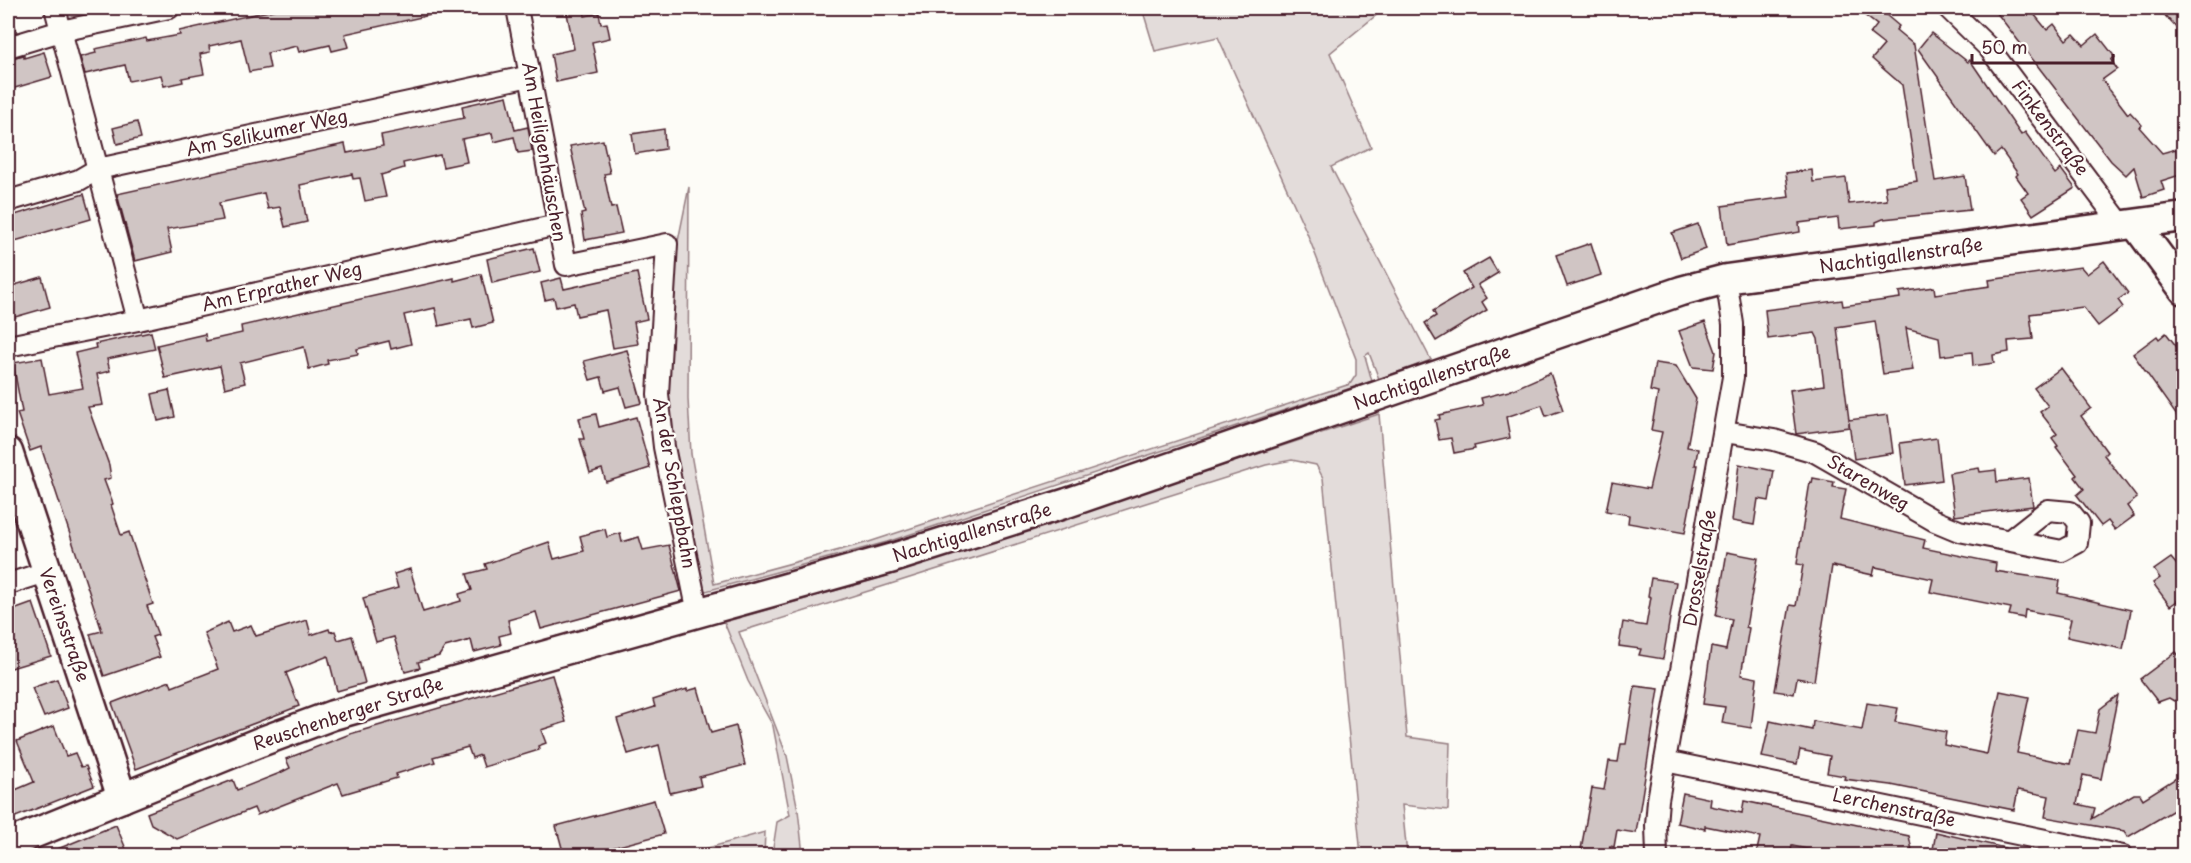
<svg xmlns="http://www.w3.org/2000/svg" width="2191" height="863" font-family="'Playpen Sans',sans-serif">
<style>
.green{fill:#e3dcda;stroke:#967e82;stroke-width:1.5}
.building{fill:#d0c5c4;stroke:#4a1f2b;stroke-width:1.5}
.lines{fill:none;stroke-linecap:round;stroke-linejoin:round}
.street-casing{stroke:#4a1f2b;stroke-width:24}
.secondary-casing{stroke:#4a1f2b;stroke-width:33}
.street{stroke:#fdfcf7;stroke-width:20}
.secondary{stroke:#fdfcf7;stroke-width:28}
.labels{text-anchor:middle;stroke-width:4.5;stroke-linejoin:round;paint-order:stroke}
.street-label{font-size:18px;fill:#4a1f2b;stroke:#fdfcf7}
</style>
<rect width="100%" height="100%" fill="#fdfcf7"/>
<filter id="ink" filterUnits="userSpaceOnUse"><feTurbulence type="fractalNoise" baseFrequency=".0167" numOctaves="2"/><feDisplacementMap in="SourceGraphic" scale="12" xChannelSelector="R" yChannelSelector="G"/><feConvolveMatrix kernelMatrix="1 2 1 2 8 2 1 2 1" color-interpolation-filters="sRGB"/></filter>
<g filter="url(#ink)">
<!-- green -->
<g class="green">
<polygon points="1142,8 1385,8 1330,53 1371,147 1331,167 1431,360 1379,379 1369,353 1365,356 1372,381 887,542 706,591 703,589 673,446 665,394 676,251 689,187 688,399 691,454 714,584 869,542 1350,384 1356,375 1356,359 1344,328 1307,233 1218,37 1155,51"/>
<polygon points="1379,414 1407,737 1450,743 1448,810 1402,805 1407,855 1361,855 1323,478 1316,465 1292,460 1266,465 739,632 787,756 798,810 803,855 772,855 777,822 790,815 773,726 748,681 724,622 897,573"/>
<polygon points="765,832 764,855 683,855"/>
</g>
<!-- building -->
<g class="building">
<polygon points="282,8 434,8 435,14 345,34 349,47 332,51 330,45 299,52 297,46 267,53 270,68 249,72 241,39 209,46 210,52 200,54 204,74 182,78 183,82 164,86 161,75 129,81 125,65 85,74 80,57 96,53 95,49 146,38 147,41 180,35 179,31"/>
<polygon points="566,8 584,8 585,16 599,13 601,24 607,23 610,38 592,42 598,73 556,82 551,54 574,49"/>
<polygon points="1855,8 1892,8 1886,15 1899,26 1896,30 1914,45 1935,181 1965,176 1970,210 1883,219 1876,222 1876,225 1839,229 1838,218 1799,223 1800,232 1727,245 1722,206 1789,197 1786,173 1812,170 1813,182 1846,178 1849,204 1887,200 1885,186 1917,181 1902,85 1872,59 1884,45 1870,34 1877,25"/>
<polygon points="1993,8 2029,8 2047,30 2054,24 2066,40 2074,34 2084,45 2097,34 2115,57 2111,60 2117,69 2102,80 2128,114 2130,112 2142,125 2139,127 2162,153 2176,149 2183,174 2161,181 2164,190 2143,197 2134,167 2126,175 2111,161"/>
<polygon points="2158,8 2184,8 2184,36"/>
<polygon points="11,14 17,32 8,35 8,15"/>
<polygon points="1931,33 1968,62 1970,60 2021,135 2025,132 2055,174 2061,169 2075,188 2033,215 2021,198 2028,193 2016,176 2018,174 2001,150 1994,156 1918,49"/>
<polygon points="44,52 52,77 8,90 8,59 24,55 24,58"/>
<polygon points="507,96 515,130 528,127 532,151 518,153 514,137 494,142 492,133 462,139 467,162 443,167 440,155 403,163 404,168 381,175 386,197 365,201 360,178 353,179 352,174 300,185 307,222 285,227 280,207 268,209 264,193 219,203 223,220 167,229 172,252 135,261 117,194 345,144 347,153 383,146 381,135 464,118 462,106"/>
<polygon points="137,122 141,138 117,144 113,128"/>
<polygon points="664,129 665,149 635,154 632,134"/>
<polygon points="603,140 610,173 604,174 611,208 616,207 622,233 585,240 581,214 585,213 570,146"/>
<polygon points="84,194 91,219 8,243 8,217"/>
<polygon points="1698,224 1706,249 1681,258 1672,233"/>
<polygon points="1591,243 1601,275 1567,286 1556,255"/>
<polygon points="534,248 540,272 492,283 487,259"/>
<polygon points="1489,258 1498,273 1478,285 1487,298 1482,302 1487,310 1436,341 1425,323 1436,316 1433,311 1472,288 1463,273"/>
<polygon points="2104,261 2128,293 2118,300 2123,307 2098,326 2083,307 2030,314 2033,339 2008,341 2009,352 1993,355 1994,363 1973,366 1972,352 1941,356 1939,337 1906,328 1913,370 1883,374 1875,321 1837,327 1849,420 1888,415 1893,453 1854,459 1849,422 1849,427 1796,434 1790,390 1824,385 1818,339 1815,333 1768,339 1765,310 1842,300 1843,306 1900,298 1899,292 1934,287 1935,294 1990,286 1989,280 2081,267 2087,274"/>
<polygon points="637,273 647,319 634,322 638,344 613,348 606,310 577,316 574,303 556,307 554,298 545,300 541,283 561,278 564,289"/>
<polygon points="481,274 493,323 473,328 471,319 439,326 435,308 404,315 411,344 391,349 389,341 357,349 358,354 327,360 328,364 309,369 304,347 240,363 245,383 225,388 220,366 165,378 157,345 205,334 206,341 242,333 241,326 454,278 454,281"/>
<polygon points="42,277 50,307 8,319 8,287"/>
<polygon points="1705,322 1716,352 1713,369 1693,367 1679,331"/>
<polygon points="151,332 155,349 107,359 110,371 97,374 103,405 88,407 109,465 111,478 104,480 113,504 111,505 121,535 129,532 153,604 147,606 158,635 152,637 160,657 104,676 90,634 102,631 41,447 30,451 17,413 22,412 13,363 42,358 49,394 83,388 75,353 96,348 95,344"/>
<polygon points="2166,333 2184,356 2184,426 2133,354 2157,336 2159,339"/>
<polygon points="627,350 642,403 626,407 620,387 605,391 601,377 590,380 584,361"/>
<polygon points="1655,363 1676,366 1696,399 1687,447 1698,449 1695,465 1698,465 1685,533 1628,523 1629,515 1606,511 1612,482 1649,489 1662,432 1651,430 1658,393 1650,391"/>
<polygon points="2061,368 2091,408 2081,416 2107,452 2104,455 2137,498 2127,506 2134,516 2115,530 2108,521 2101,526 2077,495 2084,489 2075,477 2077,475 2056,447 2058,446 2052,438 2057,434 2040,412 2048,406 2034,388"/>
<polygon points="1550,373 1563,410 1546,416 1542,405 1506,417 1510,438 1474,446 1475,449 1454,453 1451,438 1439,440 1435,420 1440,419 1439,415 1483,405 1481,398 1509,391"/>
<polygon points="169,390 175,417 158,421 152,394"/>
<polygon points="596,414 599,427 636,417 650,468 606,482 602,469 590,473 580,439 584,439 579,418"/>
<polygon points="1937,438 1942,480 1905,485 1900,443"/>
<polygon points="1739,464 1774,471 1769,501 1758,499 1754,525 1732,521"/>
<polygon points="1979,468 1980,472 1996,470 1997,482 2029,478 2033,506 1955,516 1949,473"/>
<polygon points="1813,478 1834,482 1833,487 1846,489 1840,519 1925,540 1923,548 1996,563 1995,571 2060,581 2058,593 2131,610 2123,649 2067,637 2071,619 2025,610 2024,618 2009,615 2011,608 1930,592 1933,579 1875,567 1873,575 1832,566 1814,681 1797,678 1794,694 1775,691 1790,605 1796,606 1803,565 1797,564 1810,482 1812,483"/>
<polygon points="605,529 607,537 620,533 622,542 639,537 643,550 669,545 681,591 541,629 536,612 508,620 511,633 499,636 501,645 474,652 471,640 445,647 439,656 418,662 420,668 405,672 394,637 376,642 363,598 398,588 394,574 410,569 423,612 461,601 459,594 472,590 467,574 487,569 485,564 549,542 554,559 584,551 580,536"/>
<polygon points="1727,552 1758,558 1746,627 1749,628 1741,675 1757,678 1751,728 1722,723 1725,707 1703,704 1711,647 1726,650 1732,619 1716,616"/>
<polygon points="2171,558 2177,565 2184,561 2184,596 2170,606 2153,583 2160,578 2154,570"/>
<polygon points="1651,578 1676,582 1663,659 1639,655 1641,649 1619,646 1623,622 1646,626 1651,597 1648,596"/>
<polygon points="33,603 51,656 8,669 8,612"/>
<polygon points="307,620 311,635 329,629 330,632 335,631 338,640 352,636 365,683 337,691 328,656 286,673 299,706 136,769 112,703 170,681 172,687 218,669 204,633 228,622 232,632 251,625 256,636"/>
<polygon points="2176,652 2184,662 2184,694 2174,701 2169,698 2158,702 2140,679"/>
<polygon points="552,675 566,722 541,730 546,743 538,746 539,750 484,767 480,755 472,758 468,747 433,757 435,762 396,774 397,778 343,794 338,783 257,815 254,808 177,839 151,824 147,813 233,780 237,790 280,773 290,768 286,759 350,734"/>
<polygon points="57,679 68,708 44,717 32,688"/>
<polygon points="1635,686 1659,689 1636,833 1617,830 1614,847 1610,846 1610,853 1580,855 1592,788 1604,790 1609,761 1618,762 1621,744 1626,744"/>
<polygon points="698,688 711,733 736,726 745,765 699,777 701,786 670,793 659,745 628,754 617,719 655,707 653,700 687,689 687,691"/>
<polygon points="2000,691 2029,697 2017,753 2070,764 2078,730 2095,733 2100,709 2118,695 2101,779 2083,775 2077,804 2095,808 2092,819 2134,794 2140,794 2143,799 2184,773 2184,804 2128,837 2124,831 2045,817 2049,796 2018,790 2014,810 1891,785 1844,779 1845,776 1827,773 1830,756 1800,750 1797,764 1762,757 1770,721 1812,730 1813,721 1862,730 1867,703 1898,708 1895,722 1946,732 1944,745 1987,754"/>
<polygon points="54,726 66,756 75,753 81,767 86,766 94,786 8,820 8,793 34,782 17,741"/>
<polygon points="1683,793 1711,799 1710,806 1742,813 1744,801 1909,836 1913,855 1836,855 1792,846 1790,855 1756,855 1760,837 1705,826 1705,829 1677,823"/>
<polygon points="654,800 664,834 585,855 564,855 556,826"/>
<polygon points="116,825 126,849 109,855 43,855"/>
<polygon points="1936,832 2005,848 2005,855 1932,855"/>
</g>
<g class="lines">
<!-- street casing -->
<g class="street-casing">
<g id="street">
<polyline points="55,8 138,320"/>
<polyline points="517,8 566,265 667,244 658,394 664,447 698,613"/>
<polyline points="1948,8 1989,48 2123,227"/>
<polyline points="8,47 61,31 169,8"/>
<polyline points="8,201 79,180 98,169 530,76"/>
<polyline points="8,346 138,320 557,225"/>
<polyline points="1724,432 1774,440 1815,452 1935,521 1959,531 2062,551 2077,543 2079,523 2070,512 2048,510 2010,540"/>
<polyline points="8,584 46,572"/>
<polyline points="1665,761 2123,856"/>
<polyline points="1657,856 1656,825 1658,800 1733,377 1733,324 1726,279"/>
</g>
</g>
<!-- secondary casing -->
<g class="secondary-casing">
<g id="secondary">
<polyline points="2136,225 2184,290"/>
<polyline points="8,452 122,798"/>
<polyline points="8,844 260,742 333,715 893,558 1067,503 1681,291 1726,279 2184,217"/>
</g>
</g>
<!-- street -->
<use href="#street" class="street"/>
<!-- secondary -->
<use href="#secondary" class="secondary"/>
</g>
</g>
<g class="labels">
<!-- street labels -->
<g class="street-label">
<text transform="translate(2050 128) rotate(53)" y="6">Finkenstraße</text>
<text transform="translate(267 133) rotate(-12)" y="6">Am Selikumer Weg</text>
<text transform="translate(544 152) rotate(80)" y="6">Am Heiligenhäuschen</text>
<text transform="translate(1901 256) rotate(-8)" y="6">Nachtigallenstraße</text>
<text transform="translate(282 287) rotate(-13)" y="6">Am Erprather Weg</text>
<text transform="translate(1432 378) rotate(-19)" y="6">Nachtigallenstraße</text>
<text transform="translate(674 483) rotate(80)" y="6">An der Schleppbahn</text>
<text transform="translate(1868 483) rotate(30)" y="6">Starenweg</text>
<text transform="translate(972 533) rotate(-17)" y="6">Nachtigallenstraße</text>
<text transform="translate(1700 568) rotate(-80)" y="6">Drosselstraße</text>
<text transform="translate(64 625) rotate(71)" y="6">Vereinsstraße</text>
<text transform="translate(348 714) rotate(-18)" y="6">Reuschenberger Straße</text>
<text transform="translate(1894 808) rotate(12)" y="6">Lerchenstraße</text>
</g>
</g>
<!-- margin -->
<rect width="2191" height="863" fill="none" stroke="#fdfcf7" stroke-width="30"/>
<rect x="15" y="15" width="2161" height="833" fill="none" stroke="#4a1f2b" stroke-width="2" filter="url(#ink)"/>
<!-- scale -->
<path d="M1972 54v9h141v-9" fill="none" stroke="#4a1f2b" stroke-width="3"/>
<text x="1981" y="54" font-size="18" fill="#4a1f2b" stroke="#fdfcf7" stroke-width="4.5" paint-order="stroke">50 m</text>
</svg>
